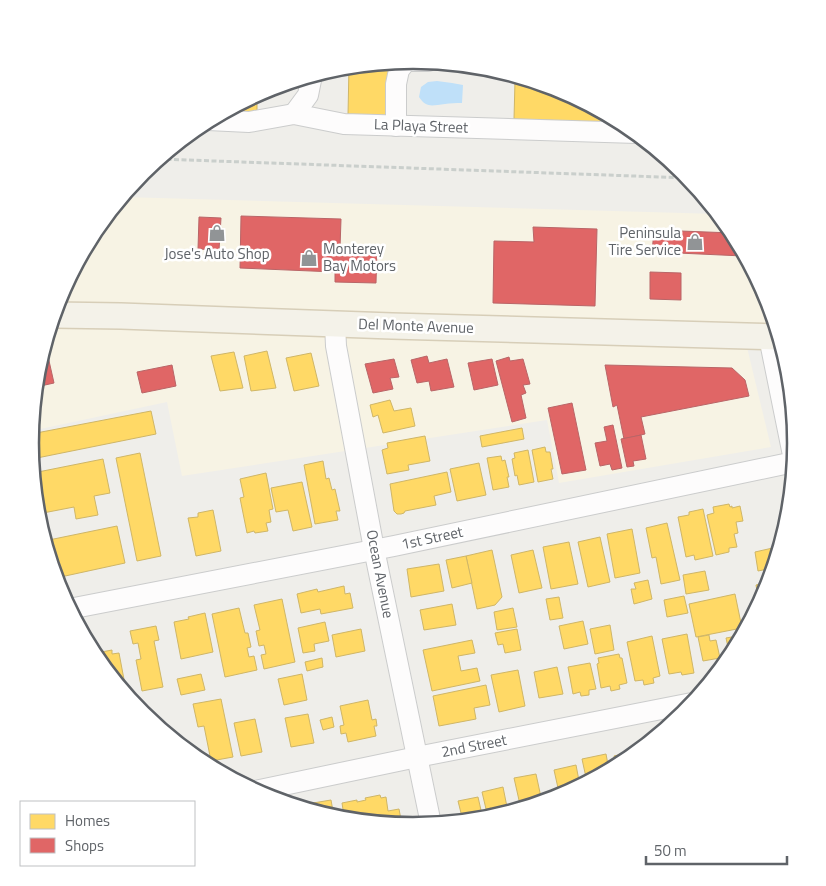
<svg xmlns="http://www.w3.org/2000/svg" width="826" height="886" font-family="'Titillium Web',sans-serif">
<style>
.commercial{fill:#f7f3e4}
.water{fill:#bfe0f9}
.homes{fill:#ffd966;stroke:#cfb667}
.shops{fill:#e06666;stroke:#b96567}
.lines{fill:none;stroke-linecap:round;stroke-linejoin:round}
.minor-casing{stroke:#cbcccc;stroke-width:22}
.major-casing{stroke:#d7ceb8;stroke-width:28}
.path{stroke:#cacfcc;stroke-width:3;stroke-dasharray:5 2.5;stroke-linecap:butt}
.minor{stroke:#fdfcfc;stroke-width:20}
.major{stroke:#f4f2e9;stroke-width:25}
.labels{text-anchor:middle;stroke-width:5;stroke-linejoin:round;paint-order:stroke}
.street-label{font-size:15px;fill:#5f6368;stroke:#fff}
.poi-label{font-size:15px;fill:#5f6368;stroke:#fff;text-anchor:end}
.rim{fill:none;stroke:#5f6368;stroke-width:2.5}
</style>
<rect width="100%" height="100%" fill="#efeeea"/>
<!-- commercial -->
<polygon class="commercial" points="122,197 718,214 732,230 767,297 775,324 745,339 771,447 559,483 547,420 182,476 167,402 31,431 37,368 59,296 95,230"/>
<!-- water -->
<path class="water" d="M437,81L452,83L463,85L462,103C456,103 450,103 445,104C433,105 427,109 419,97L421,87L428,82Z"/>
<!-- homes -->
<g class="homes">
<polygon points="389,62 387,116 348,115 349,66"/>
<polygon points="515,81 535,82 560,89 623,123 514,119"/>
<polygon points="257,94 257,113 225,111"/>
<polygon points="267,351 276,388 251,391 244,356"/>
<polygon points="234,352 243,388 220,391 211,356"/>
<polygon points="311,353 319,386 294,391 286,358"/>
<polygon points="390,400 394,411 411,408 415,426 383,433 378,415 373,417 370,405"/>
<polygon points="151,411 156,434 32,459 30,443 31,434"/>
<polygon points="522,428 524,439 482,447 480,436"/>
<polygon points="425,436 430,461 408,465 409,470 387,474 382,450 388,448 387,443"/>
<polygon points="545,447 546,452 550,452 553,469 551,469 553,479 538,482 532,450"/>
<polygon points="528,450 534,482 519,485 517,475 515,476 512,459 515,458 514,453"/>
<polygon points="140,453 161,556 137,561 116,458"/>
<polygon points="501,456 502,461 505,460 509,477 507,477 509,487 493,490 487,458"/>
<polygon points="103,459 110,493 94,496 98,515 76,519 74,507 43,513 40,497 36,498 33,473"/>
<polygon points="323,461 326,479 329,478 332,490 335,489 340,511 336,511 338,520 315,524 304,465"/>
<polygon points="479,463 486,495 457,501 450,469"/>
<polygon points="447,472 451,492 434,496 436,505 405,511 404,513 401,514 397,514 394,511 390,484"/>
<polygon points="266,473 273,509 269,510 271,522 266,523 268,531 255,533 254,531 247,533 240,498 244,497 240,479"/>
<polygon points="302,482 312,527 293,531 288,510 276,512 271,488"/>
<polygon points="729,504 730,507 732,506 732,508 740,506 743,521 736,522 738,533 734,534 737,547 729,548 729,552 716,555 707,515 714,513 713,507"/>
<polygon points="703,509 713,556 695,560 694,555 686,557 678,517 689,515 689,512"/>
<polygon points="213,510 221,551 196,556 188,518 198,517 198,513"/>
<polygon points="667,523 680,580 661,584 656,557 652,558 646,528"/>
<polygon points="117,526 125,563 56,578 44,541"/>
<polygon points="632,529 640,573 615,578 607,534"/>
<polygon points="600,537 610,582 588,587 578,542"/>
<polygon points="569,542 578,584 551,589 543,547"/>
<polygon points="777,547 778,552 773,568 758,571 755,552"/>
<polygon points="492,550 502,597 495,605 477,609 466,556"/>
<polygon points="533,550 542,588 519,593 511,555"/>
<polygon points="466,556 472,583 452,588 446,560"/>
<polygon points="439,564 444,591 411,597 407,569"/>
<polygon points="705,571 709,590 686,594 683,575"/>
<polygon points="648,580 652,599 634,604 631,589 636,589 634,583"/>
<polygon points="769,582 767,590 759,603 756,585"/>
<polygon points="344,586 345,594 350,593 353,608 321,614 320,609 301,613 297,594 317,589 318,592"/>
<polygon points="735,594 742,628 696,637 689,604"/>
<polygon points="684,596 688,613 667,617 664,600"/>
<polygon points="559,597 563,618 550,620 546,599"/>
<polygon points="282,599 295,662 264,669 261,655 266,654 264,645 259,646 256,631 260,630 254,605"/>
<polygon points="452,604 456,625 424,630 420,610"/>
<polygon points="239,608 245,633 248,633 251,647 247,648 249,657 254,656 257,670 225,677 212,614"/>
<polygon points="513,608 517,627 497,630 494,612"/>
<polygon points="205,613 213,652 181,659 174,622 189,619 188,617"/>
<polygon points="583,621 588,644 564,649 559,626"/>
<polygon points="325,622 329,641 314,644 315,651 303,653 298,628"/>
<polygon points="610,625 614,650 595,654 590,629"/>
<polygon points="156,626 159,640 154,641 163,687 142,691 136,660 141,659 138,643 133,644 130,631"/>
<polygon points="361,629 365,651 336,657 332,635"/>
<polygon points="517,629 521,650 505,653 503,644 498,645 495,633"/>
<polygon points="687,634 694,673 682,675 681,672 669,674 662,639"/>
<polygon points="709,635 710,641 716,640 720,658 703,661 698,637"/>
<polygon points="743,635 731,656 730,656 726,638"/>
<polygon points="652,636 660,676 653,678 654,683 644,685 643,680 635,681 627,642"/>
<polygon points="472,640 475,653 458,656 461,671 477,668 480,681 432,691 423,650"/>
<polygon points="91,648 94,648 96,653 112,650 112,654 119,653 126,690 123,690 94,656"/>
<polygon points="619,654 620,658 622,658 627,683 619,685 620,689 611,691 610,686 601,688 597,664 599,663 598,658"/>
<polygon points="322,658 323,667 307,671 305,662"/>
<polygon points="590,663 596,689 589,690 589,695 581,696 580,692 573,694 568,667"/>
<polygon points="557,667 563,694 539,698 534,672"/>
<polygon points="518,670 525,706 499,712 491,675"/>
<polygon points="201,674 205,690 181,695 177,679"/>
<polygon points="302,674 307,700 284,705 278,679"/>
<polygon points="486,685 490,705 474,708 476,719 439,726 433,696"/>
<polygon points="221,699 233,757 211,761 204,726 198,727 193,704"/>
<polygon points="368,700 372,720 376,719 377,726 374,726 376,736 348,742 346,733 341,734 340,726 344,725 340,706"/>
<polygon points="308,714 314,743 291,747 285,718"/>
<polygon points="332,717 334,727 323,730 320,720"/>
<polygon points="255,719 262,752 241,756 234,723"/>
<polygon points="640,750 626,762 616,767 614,756"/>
<polygon points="606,754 609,770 587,782 582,759"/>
<polygon points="576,765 580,786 560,797 554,770"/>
<polygon points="536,774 542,802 521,809 514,778"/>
<polygon points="503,787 508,812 493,817 491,808 486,809 482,792"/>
<polygon points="380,795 381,798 386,797 388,811 399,809 402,825 362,821 362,820 357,820 357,818 352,819 351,814 344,816 342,803 357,800 357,802 366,800 365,798"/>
<polygon points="478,797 483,819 463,821 458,801"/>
<polygon points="331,800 334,817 308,810 307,804"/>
</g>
<!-- shops -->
<g class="shops">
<polygon points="241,216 341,219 340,248 377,248 376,283 335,282 335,272 240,268"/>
<polygon points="105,217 105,231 95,230"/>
<polygon points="199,217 221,218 219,250 198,249"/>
<polygon points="533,227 597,229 595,306 493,303 494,241 534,242"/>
<polygon points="654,230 733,233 743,251 743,256 678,253 678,252 670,252 669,253 652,253"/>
<polygon points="650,272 681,273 681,300 650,299"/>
<polygon points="45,343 54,383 36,387 37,368"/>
<polygon points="427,356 429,363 447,359 454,387 431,391 429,381 417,383 411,360"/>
<polygon points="509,357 510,361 523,359 530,384 523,385 526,393 521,395 526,418 512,422 496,361"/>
<polygon points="394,359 399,377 390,378 393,389 373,393 365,364"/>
<polygon points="492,359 498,385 474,390 468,363"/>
<polygon points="172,365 176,386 142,393 137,372"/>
<polygon points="605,365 732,368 745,380 749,396 641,417 645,434 624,439 617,405 613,407"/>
<polygon points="572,403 586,470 562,474 548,408"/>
<polygon points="613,425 622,468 612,470 610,464 600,466 595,443 607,441 604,427"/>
<polygon points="641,435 646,459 633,461 634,466 627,467 621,439"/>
</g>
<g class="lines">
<!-- minor casing -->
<g class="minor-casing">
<g id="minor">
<polyline points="406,61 428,61"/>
<polyline points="294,114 308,95 312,75"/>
<polyline points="208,120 249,122 294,114 344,124 637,133"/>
<polyline points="396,126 396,84 399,70 406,61"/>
<polyline points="335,324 336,346 374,549 431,824"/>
<polyline points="769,337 794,460"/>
<polyline points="69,609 394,546 794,462"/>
<polyline points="255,791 417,757 692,703"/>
</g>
</g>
<!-- major casing -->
<g class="major-casing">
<polyline id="major" points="54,315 121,316 392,326 779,337"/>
</g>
<!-- path -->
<polyline class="path" points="159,159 689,178"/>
<!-- minor -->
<use href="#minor" class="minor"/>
<!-- major -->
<use href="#major" class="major"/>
</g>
<!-- icons -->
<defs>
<g id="shop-bare" transform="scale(1.35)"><path d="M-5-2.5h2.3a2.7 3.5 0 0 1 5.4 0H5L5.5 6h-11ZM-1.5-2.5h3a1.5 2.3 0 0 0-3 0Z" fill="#919496" stroke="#fff" stroke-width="2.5" paint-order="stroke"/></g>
</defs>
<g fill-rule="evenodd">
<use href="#shop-bare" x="217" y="233"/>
<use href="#shop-bare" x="695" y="242"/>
<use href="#shop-bare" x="309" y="258"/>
</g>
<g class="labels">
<!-- street labels -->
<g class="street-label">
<text transform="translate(421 126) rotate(2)" y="5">La Playa Street</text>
<text transform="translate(416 326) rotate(2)" y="5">Del Monte Avenue</text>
<text transform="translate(432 538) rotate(-12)" y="5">1st Street</text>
<text transform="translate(380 574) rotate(79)" y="5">Ocean Avenue</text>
<text transform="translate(474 746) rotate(-11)" y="5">2nd Street</text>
</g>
<!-- poi labels -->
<g class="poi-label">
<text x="681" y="238">Peninsula<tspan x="681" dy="17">Tire Service</tspan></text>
<text x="323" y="254" text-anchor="start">Monterey<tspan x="323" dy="17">Bay Motors</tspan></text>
<text x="217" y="259" text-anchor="middle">Jose's Auto Shop</text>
</g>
</g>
<!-- crop -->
<path d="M0 0H826V886H0ZM39 443a374 374 0 1 1 748 0a374 374 0 1 1-748 0Z" fill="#fff" fill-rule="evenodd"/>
<path class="rim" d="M39 443a374 374 0 1 1 748 0a374 374 0 1 1-748 0Z"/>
<!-- legend -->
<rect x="20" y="801" width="175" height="65" fill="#ffffff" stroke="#bfc1c3"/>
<rect x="30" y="814" width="25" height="15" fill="#ffd966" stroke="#bfc1c3"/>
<text x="65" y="826" font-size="15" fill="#5f6368">Homes</text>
<rect x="30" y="838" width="25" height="15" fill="#e06666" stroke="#bfc1c3"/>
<text x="65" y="851" font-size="15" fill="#5f6368">Shops</text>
<!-- scale -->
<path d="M646 856v8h141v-8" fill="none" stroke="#5f6368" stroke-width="2.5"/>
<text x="654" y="856" font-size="15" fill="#5f6368" stroke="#ffffff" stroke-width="4" paint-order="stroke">50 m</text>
</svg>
